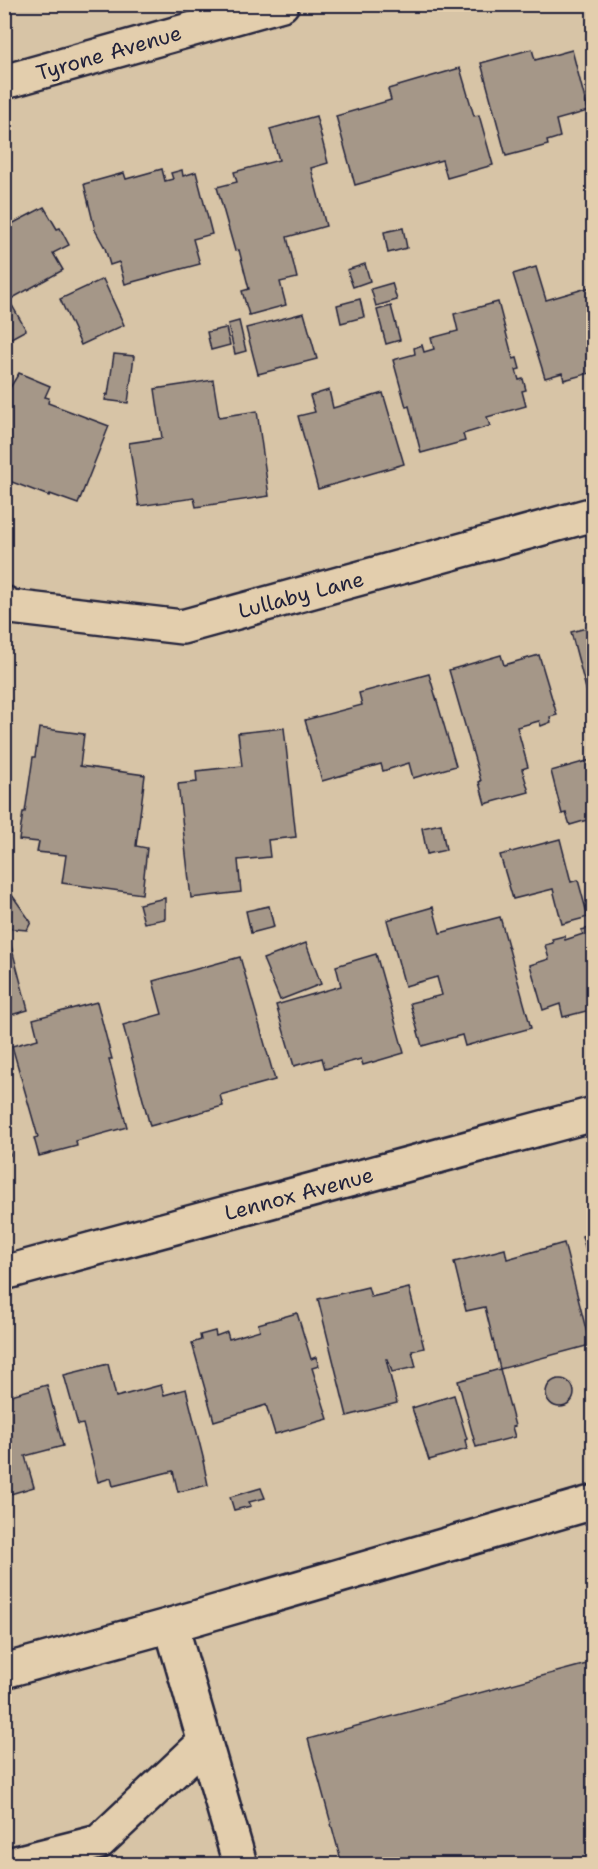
<svg xmlns="http://www.w3.org/2000/svg" width="598" height="1869" font-family="'Shantell Sans',sans-serif">
<style>
.building{fill:#a59788;stroke:#22223b;stroke-width:1.5}
.lines{fill:none;stroke-linecap:round;stroke-linejoin:round}
.minor-casing{stroke:#22223b;stroke-width:38}
.minor{stroke:#e3cead;stroke-width:33}
.labels{text-anchor:middle;stroke-width:4.5;stroke-linejoin:round;paint-order:stroke}
.street-label{font-size:21px;fill:#22223b;stroke:#e3cead}
</style>
<rect width="100%" height="100%" fill="#d7c4a6"/>
<filter id="ink" filterUnits="userSpaceOnUse"><feTurbulence type="fractalNoise" baseFrequency=".0167" numOctaves="2"/><feDisplacementMap in="SourceGraphic" scale="12" xChannelSelector="R" yChannelSelector="G"/><feConvolveMatrix kernelMatrix="1 2 1 2 8 2 1 2 1" color-interpolation-filters="sRGB"/></filter>
<g filter="url(#ink)">
<!-- building -->
<g class="building">
<polygon points="532,49 535,60 572,50 588,111 556,120 560,137 547,141 548,145 506,156 481,63"/>
<polygon points="460,68 474,116 479,115 493,165 447,178 442,160 355,185 336,116 391,100 388,89"/>
<polygon points="316,116 328,163 311,168 326,226 287,237 297,278 280,282 286,305 249,315 242,291 249,289 239,250 235,251 217,187 237,182 234,172 279,160 270,129"/>
<polygon points="162,169 165,181 173,179 171,173 182,170 183,176 196,172 212,234 193,239 200,264 125,284 119,262 110,265 105,248 95,230 84,184 124,173 126,179"/>
<polygon points="44,207 57,229 60,228 69,245 53,253 63,270 9,300 26,330 4,342 4,228"/>
<polygon points="403,228 407,248 388,253 384,232"/>
<polygon points="365,264 370,281 353,287 347,270"/>
<polygon points="536,267 546,300 594,286 594,372 564,380 562,373 545,378 513,274"/>
<polygon points="103,279 124,325 81,345 60,299"/>
<polygon points="392,283 397,300 376,306 371,289"/>
<polygon points="360,299 364,317 341,323 337,305"/>
<polygon points="498,302 513,359 517,358 520,369 516,370 519,380 523,379 526,390 522,391 526,406 487,417 490,426 463,434 465,441 421,453 409,406 406,407 393,360 415,354 414,348 422,345 424,352 434,349 431,338 458,331 454,314"/>
<polygon points="391,306 400,340 386,344 377,310"/>
<polygon points="304,313 317,359 258,374 246,328"/>
<polygon points="239,321 246,351 235,354 228,324"/>
<polygon points="226,328 230,345 211,350 207,332"/>
<polygon points="114,354 134,356 128,403 105,400 106,394 108,395"/>
<polygon points="19,373 50,386 45,397 49,398 48,403 109,426 78,504 50,494 49,496 4,479 4,389 8,391"/>
<polygon points="213,380 219,417 257,411 269,496 196,507 194,498 139,506 129,443 162,438 155,389"/>
<polygon points="329,390 333,408 383,393 404,464 318,489 298,416 315,412 310,396"/>
<polygon points="594,626 594,719 571,632"/>
<polygon points="501,655 504,665 539,655 557,715 550,717 551,722 541,726 539,721 517,727 528,767 522,769 529,792 485,804 479,782 481,781 449,670"/>
<polygon points="429,674 456,766 413,778 409,763 383,771 381,764 322,781 305,720 362,705 359,693"/>
<polygon points="39,728 84,734 80,766 145,775 136,846 147,848 142,894 62,883 66,855 37,852 39,842 19,840 23,812 25,812 33,757 35,757"/>
<polygon points="284,728 296,837 268,840 270,857 238,860 241,892 191,898 178,784 197,782 196,771 242,766 238,733"/>
<polygon points="594,759 594,818 570,825 566,813 562,814 551,771"/>
<polygon points="441,824 446,850 427,854 422,828"/>
<polygon points="560,839 571,882 578,880 588,917 562,924 553,889 513,899 500,855"/>
<polygon points="7,888 31,922 27,930 4,928 4,889"/>
<polygon points="165,898 165,919 144,923 139,904"/>
<polygon points="269,906 274,927 251,933 246,911"/>
<polygon points="433,907 440,933 500,917 531,1028 465,1046 462,1035 422,1046 410,1003 442,995 437,977 405,986 387,920"/>
<polygon points="594,927 594,1009 563,1017 560,1004 543,1010 530,965 549,959 545,945 553,943 552,939 564,936 565,940 583,934 581,930"/>
<polygon points="4,938 9,938 28,1010 4,1017"/>
<polygon points="306,943 321,984 280,1000 263,959"/>
<polygon points="376,954 404,1053 363,1065 361,1059 325,1069 322,1058 294,1066 276,1005 341,986 336,966"/>
<polygon points="240,957 275,1080 220,1095 223,1106 150,1126 123,1025 162,1014 153,981"/>
<polygon points="97,1002 112,1059 109,1059 127,1127 76,1141 77,1146 39,1156 34,1138 38,1137 12,1046 38,1039 33,1019"/>
<polygon points="4,1136 10,1155 4,1156"/>
<polygon points="594,1232 594,1278 582,1236"/>
<polygon points="564,1243 590,1345 500,1369 485,1307 466,1311 454,1262 505,1249 507,1259"/>
<polygon points="368,1287 371,1297 409,1288 424,1348 412,1351 416,1367 392,1372 388,1359 386,1359 397,1403 347,1416 318,1299"/>
<polygon points="297,1313 311,1359 316,1357 319,1366 312,1368 328,1419 275,1434 266,1405 214,1421 192,1343 201,1340 200,1335 215,1331 216,1336 227,1332 229,1339 260,1330 258,1324"/>
<polygon points="108,1364 116,1397 161,1385 164,1395 186,1389 204,1461 203,1461 208,1485 178,1492 173,1471 113,1486 111,1478 98,1482 83,1424 78,1425 64,1375"/>
<polygon points="500,1369 515,1426 512,1427 515,1437 476,1447 458,1381"/>
<circle cx="560" cy="1393" r="14"/>
<polygon points="47,1385 63,1446 25,1456 34,1487 4,1496 4,1397"/>
<polygon points="454,1395 467,1439 465,1440 467,1449 429,1460 412,1408"/>
<polygon points="261,1488 265,1498 249,1502 251,1506 234,1510 230,1497"/>
<polygon points="594,1662 594,1864 342,1864 308,1739"/>
</g>
<g class="lines">
<!-- minor casing -->
<g class="minor-casing">
<g id="minor">
<polyline points="4,82 282,4"/>
<polyline points="4,603 11,607 182,627 594,514"/>
<polyline points="4,1273 594,1114"/>
<polyline points="171,1625 240,1864"/>
<polyline points="4,1671 171,1625 594,1502"/>
<polyline points="12,1864 99,1842 205,1742"/>
</g>
</g>
<!-- minor -->
<use href="#minor" class="minor"/>
</g>
</g>
<g class="labels">
<!-- street labels -->
<g class="street-label">
<text transform="translate(109 53) rotate(-16)" y="7">Tyrone Avenue</text>
<text transform="translate(301 595) rotate(-15)" y="7">Lullaby Lane</text>
<text transform="translate(299 1194) rotate(-15)" y="7">Lennox Avenue</text>
</g>
</g>
<!-- margin -->
<rect width="598" height="1869" fill="none" stroke="#e3cead" stroke-width="24"/>
<rect x="12" y="12" width="574" height="1845" fill="none" stroke="#22223b" stroke-width="2" filter="url(#ink)"/>
</svg>
